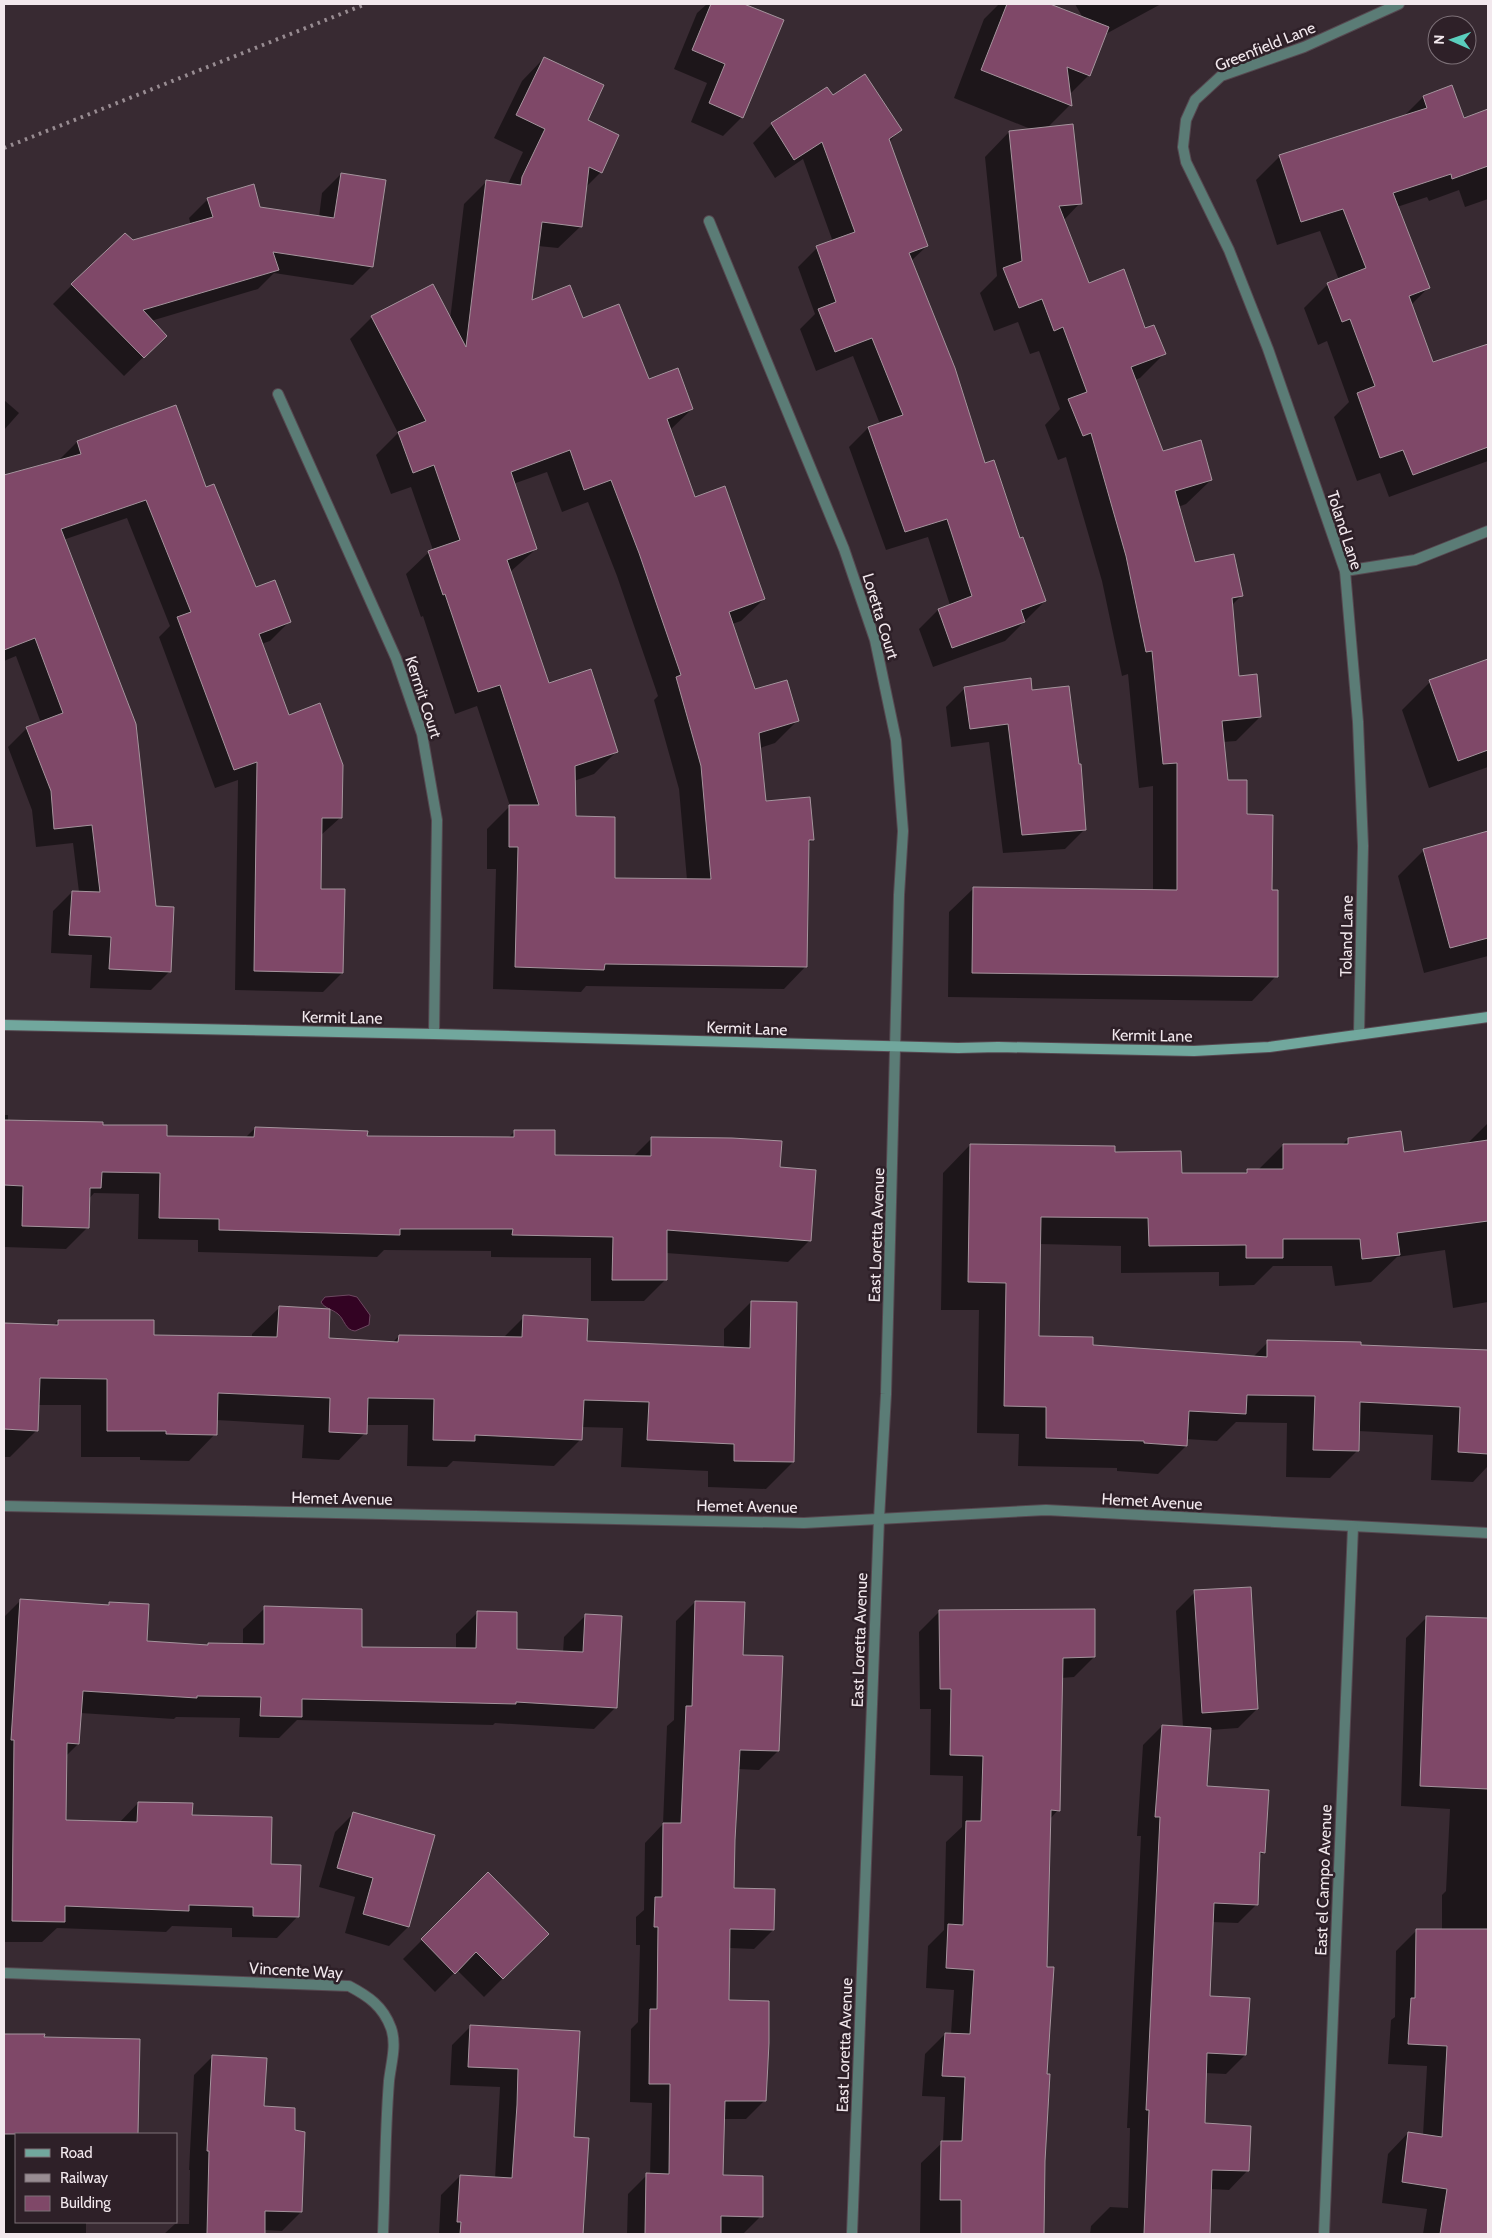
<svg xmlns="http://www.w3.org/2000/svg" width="1492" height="2238" font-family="Cabin,sans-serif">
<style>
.water{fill:#330323;stroke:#6c4860}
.shadow{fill:#0007;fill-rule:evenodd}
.building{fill:#7f4868;stroke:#a5949d;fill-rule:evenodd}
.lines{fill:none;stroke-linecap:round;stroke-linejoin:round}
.street-casing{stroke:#564850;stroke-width:12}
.secondary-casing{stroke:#564850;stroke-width:12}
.street{stroke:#5b7c76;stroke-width:10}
.secondary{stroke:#71a79d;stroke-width:10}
.rail{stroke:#988c92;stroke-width:4;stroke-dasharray:2.5 5;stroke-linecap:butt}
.labels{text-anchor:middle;stroke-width:5;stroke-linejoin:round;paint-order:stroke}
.street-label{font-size:16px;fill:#f2e8ed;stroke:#2e2028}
</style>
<rect width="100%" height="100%" fill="#382a32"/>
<!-- water -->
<path class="water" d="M349,1295L357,1297L370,1315L369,1325L355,1331C345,1330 345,1320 338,1314C332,1309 324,1308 321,1302L325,1297Z"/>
<!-- shadow -->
<g class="shadow">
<polygon points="707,4 741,4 782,21 742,117 723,136 691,122 707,83 674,69 697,13"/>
<polygon points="999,4 1047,4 1083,18 1075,4 1161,4 1104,35 1089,75 1069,95 1070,105 1047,128 1080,203 1063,221 1088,284 1145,330 1164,354 1140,378 1135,380 1163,452 1211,480 1186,504 1178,507 1194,564 1242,595 1232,605 1238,677 1260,717 1236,741 1223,742 1227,782 1246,815 1271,892 1276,976 1252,1001 948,997 949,912 974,888 1153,891 1153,786 1139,788 1128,674 1122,676 1102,581 1066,457 1058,460 1045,425 1060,409 1039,351 1030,354 1018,322 994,331 980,293 997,276 985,157 1009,132 1033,130 954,98 984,19"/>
<path d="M544,58L586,120L601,172L585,188L581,226L558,248L538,246L530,302L582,320L649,381L692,409L670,430L695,498L764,599L741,621L732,624L754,691L797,721L775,743L760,748L765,803L813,839L808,844L806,966L784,989L586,986L581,992L493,989L496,869H487V829L510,806L477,706L455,714L423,616L421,617L406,574L429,552L433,550L411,487L391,494L376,455L398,433L350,339L372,317L450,320L464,204L486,182L508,184L523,152L494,138L522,81ZM547,472L562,512L588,502L617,576L658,696L654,700L679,789L687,880L613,879L574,818V781L594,774L616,752L548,685L510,572L536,549L513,484Z"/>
<polygon points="832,97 900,130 889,142 927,246 911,261 985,464 1045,601 1005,641 933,667 919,629 938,610 950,605 928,537 886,550 849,447 868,428 880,424 853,356 816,371 800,329 815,314 798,267 817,248 833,242 803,159 775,178 753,143 772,124"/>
<polygon points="1423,97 1463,119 1488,110 1488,199 1465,207 1459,190 1429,201 1427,197 1397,207 1428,288 1411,305 1432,364 1488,345 1488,461 1389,497 1380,473 1357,481 1334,417 1349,402 1327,341 1318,345 1304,308 1328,284 1339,280 1320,231 1277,245 1256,180 1280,156 1403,117"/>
<polygon points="341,174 372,266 353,285 274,273 258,289 151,321 165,336 124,376 53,304 72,285 132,242 191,225 189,218 208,199 319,217 322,193"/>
<polygon points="4,400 19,413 4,430"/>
<polygon points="176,407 206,489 255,589 289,622 270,641 261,644 288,716 341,817 320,836 319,890 342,973 323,992 235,990 238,780 215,788 159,637 170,626 127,518 63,540 170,971 151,990 90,988 92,955 51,953 53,911 72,892 79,892 73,843 36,847 32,810 8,747 27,728 41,723 16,656 4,661 4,476 58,461 77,442"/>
<polygon points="1488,661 1488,767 1429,788 1402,710 1430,682"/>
<polygon points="965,688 1031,691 1084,830 1065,849 1003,853 989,742 951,747 946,707"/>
<polygon points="1488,832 1488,956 1424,973 1398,876 1424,850"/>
<polygon points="4,1115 8,1115 8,1121 102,1126 166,1137 245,1138 255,1128 366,1137 508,1138 515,1131 554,1156 633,1157 651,1139 779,1169 810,1240 788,1262 666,1253 665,1280 644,1301 591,1301 591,1258 491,1257 491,1251 384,1250 377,1257 198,1252 198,1240 138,1239 139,1194 94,1193 88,1200 88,1227 66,1249 4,1247"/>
<polygon points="1488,1123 1488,1302 1453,1308 1445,1250 1397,1257 1371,1282 1335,1286 1332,1266 1273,1266 1254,1285 1219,1286 1219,1272 1121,1273 1121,1246 1039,1244 1038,1338 1092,1347 1253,1357 1268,1342 1488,1352 1488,1466 1473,1482 1431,1480 1433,1435 1358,1431 1358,1450 1330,1478 1286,1477 1287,1423 1236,1422 1217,1441 1186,1439 1186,1446 1158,1474 1117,1471 1117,1468 1018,1466 1019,1434 977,1433 979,1310 941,1310 943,1173 970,1145 1114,1153 1180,1175 1244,1174 1247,1170 1258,1170 1283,1145 1342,1145 1348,1139 1402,1153 1470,1144 1469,1142"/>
<polygon points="751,1302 793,1462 766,1489 708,1487 708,1471 621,1467 623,1428 581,1427 580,1440 554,1466 453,1461 447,1467 407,1466 408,1425 366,1425 365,1433 339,1460 302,1458 304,1425 216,1420 215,1434 189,1461 140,1460 140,1457 81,1457 81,1405 38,1405 37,1430 10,1457 4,1457 4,1324 53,1326 58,1321 153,1336 252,1338 252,1334 279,1308 327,1339 392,1343 399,1336 503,1338 524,1317 585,1342 724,1348 724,1329"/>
<polygon points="1195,1592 1257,1709 1238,1728 1210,1730 1206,1787 1264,1852 1258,1857 1257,1904 1238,1923 1211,1922 1208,1997 1245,2055 1226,2074 1205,2073 1203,2124 1248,2170 1229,2190 1210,2189 1208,2234 1090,2234 1091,2226 1110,2207 1128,2208 1130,2128 1127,2128 1141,1836 1137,1836 1143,1745 1162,1726 1183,1727 1176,1611"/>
<polygon points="20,1601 106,1606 110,1603 146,1642 207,1646 243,1645 243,1629 265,1608 360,1648 456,1649 456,1634 477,1613 516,1650 563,1653 564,1637 586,1615 616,1707 594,1729 495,1723 493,1725 297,1720 279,1738 239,1737 240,1718 176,1717 174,1719 80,1713 78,1744 66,1756 65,1821 119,1823 138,1803 270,1866 298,1916 277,1938 232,1937 232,1928 172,1926 166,1932 57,1928 42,1942 4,1942 4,1617"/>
<polygon points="695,1602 742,1656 778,1751 759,1770 737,1769 733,1889 773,1930 754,1949 729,1948 727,2002 765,2100 746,2119 723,2119 722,2176 761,2216 743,2234 627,2234 628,2194 647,2175 650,2175 652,2103 630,2102 631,2029 638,2022 640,1945 636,1945 636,1917 644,1910 645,1843 663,1824 667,1726 674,1720 676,1621"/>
<polygon points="940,1611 1094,1657 1074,1677 1061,1678 1058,1810 1050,1819 1042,2234 920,2234 921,2163 943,2142 945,2097 922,2096 925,2054 945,2034 951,2034 954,1990 926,1988 928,1946 944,1930 946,1842 962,1827 963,1776 930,1775 931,1709 920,1709 919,1632"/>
<polygon points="1427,1617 1488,1619 1488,2234 1423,2234 1427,2209 1382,2203 1388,2154 1408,2133 1423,2135 1427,2066 1388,2064 1391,2020 1395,2017 1396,1951 1416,1931 1442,1931 1442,1895 1446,1891 1450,1809 1401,1806 1406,1638"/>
<polygon points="354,1813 434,1836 408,1927 389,1946 345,1933 355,1897 319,1887 335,1832"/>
<polygon points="488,1874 547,1934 484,1997 457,1970 435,1992 403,1959"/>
<polygon points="471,2026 579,2032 566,2228 560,2234 439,2234 441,2195 460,2176 495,2179 500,2087 450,2085 452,2045"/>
<polygon points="4,2035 43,2036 43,2038 139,2040 137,2134 16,2134 16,2222 86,2222 86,2234 4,2234"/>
<polygon points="213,2056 263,2108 293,2131 301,2212 282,2231 264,2230 263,2234 164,2234 175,2224 189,2224 190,2170 189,2170 194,2075"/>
</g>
<!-- building -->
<g class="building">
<polygon points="711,4 744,4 784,20 743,118 709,103 725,64 692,50"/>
<polygon points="1007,4 1050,4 1109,27 1090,76 1067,67 1072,106 981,70"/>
<path d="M544,57L604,85L588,120L619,135L602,173L589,167L582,227L542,222L532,300L570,285L583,318L619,304L649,379L678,368L693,409L667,419L695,497L725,486L765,599L729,612L755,689L787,680L799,721L759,733L766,801L810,797L814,840H809L807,967L605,964L604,970L515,967L518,847H509V805H539L500,685L478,692L445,594L443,595L428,551L460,540L434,465L413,473L398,432L426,421L371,316L433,284L466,347L486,180L521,185L522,177L545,129L516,115ZM570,450L584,490L611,480L639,553L681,675L676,677L701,766L711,879L615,878V817L576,816L575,766L618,752L591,669L549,683L507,560L537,549L511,472Z"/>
<polygon points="865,74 902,130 889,139 928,246 909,253 955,368 985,463 994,460 1020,538 1023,537 1046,601 1021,610 1025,622 952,648 938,609 972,596 947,519 905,532 868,427 903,415 872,338 835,352 818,309 836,302 816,246 855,232 822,142 794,160 771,123 827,87 833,95"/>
<polygon points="1452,85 1464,118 1488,109 1488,166 1452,179 1451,174 1393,193 1430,288 1409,296 1433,362 1488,344 1488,447 1413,475 1403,450 1380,458 1357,393 1375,386 1350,319 1342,322 1327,283 1366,268 1343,209 1301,222 1279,155 1427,108 1423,96"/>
<polygon points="1073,124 1082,204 1059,206 1089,283 1124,269 1145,328 1154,325 1166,354 1131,367 1163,451 1201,440 1212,480 1175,491 1195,562 1234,554 1243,596 1232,598 1239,676 1257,674 1261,717 1222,721 1228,780 1247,780 1247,814 1273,815 1272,890 1278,890 1278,977 972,973 973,887 1177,890 1177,763 1163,764 1152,651 1146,652 1126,556 1091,433 1083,436 1068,399 1087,392 1063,327 1054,331 1042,299 1019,308 1003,268 1022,261 1009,131"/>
<polygon points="341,173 386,180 373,267 273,252 279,270 143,310 167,336 144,358 71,284 125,233 133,240 213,217 207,198 254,184 260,207 334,218"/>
<polygon points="176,405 206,487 214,484 256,587 275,580 291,622 259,634 289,715 320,703 343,765 342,818 322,818 321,889 345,889 343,973 254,971 257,762 234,770 177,617 191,612 146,500 61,529 136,724 156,906 174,907 171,972 109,969 111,937 69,935 72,891 100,892 92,825 54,829 51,791 26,727 63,713 35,638 4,650 4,475 81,454 77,441"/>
<polygon points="1488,659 1488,750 1458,761 1429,680"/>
<polygon points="1031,678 1032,690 1069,686 1079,764 1081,764 1086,830 1022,835 1008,724 970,729 964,687"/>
<polygon points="1488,831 1488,938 1450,948 1423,849"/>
<polygon points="4,1120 103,1122 103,1125 167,1125 167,1136 254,1137 255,1127 368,1131 367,1136 514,1137 514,1130 555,1130 555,1155 651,1156 651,1137 732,1138 782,1141 780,1167 816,1170 811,1241 667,1230 667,1280 612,1280 613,1237 512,1235 513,1229 400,1229 400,1235 219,1230 219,1219 159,1218 160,1173 102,1172 101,1188 90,1188 89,1228 22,1226 23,1186 4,1185"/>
<polygon points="1401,1131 1404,1152 1488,1140 1488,1221 1397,1233 1400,1255 1362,1259 1360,1239 1283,1239 1283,1258 1246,1258 1246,1245 1149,1246 1148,1218 1041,1217 1039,1336 1093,1337 1093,1345 1267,1357 1267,1340 1361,1342 1361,1345 1488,1350 1488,1454 1458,1452 1460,1407 1360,1402 1359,1451 1313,1450 1315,1396 1247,1395 1246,1414 1189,1411 1187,1446 1144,1443 1144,1441 1046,1438 1046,1407 1004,1406 1006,1283 968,1282 970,1144 1115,1146 1115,1152 1181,1151 1182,1173 1247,1173 1247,1169 1283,1169 1283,1144 1348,1144 1348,1138"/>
<polygon points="751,1301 797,1302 794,1462 734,1461 734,1444 647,1440 649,1402 584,1400 582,1440 475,1435 475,1441 433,1440 434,1399 368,1398 367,1434 329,1432 330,1398 218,1393 217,1435 166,1434 166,1431 107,1431 107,1379 40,1378 38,1431 4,1429 4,1323 58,1325 58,1320 154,1320 154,1335 277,1337 279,1306 330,1309 329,1338 398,1342 399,1335 522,1337 523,1315 588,1319 587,1341 750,1348"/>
<polygon points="1251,1587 1258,1709 1202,1713 1194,1590"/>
<polygon points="20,1599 109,1605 109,1602 149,1604 147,1641 208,1645 208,1643 264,1644 264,1606 362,1609 362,1647 476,1648 477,1611 517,1612 517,1649 583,1652 585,1614 622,1616 617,1708 516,1702 516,1704 302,1699 302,1717 260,1716 261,1697 197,1696 197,1698 83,1691 79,1744 67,1743 66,1820 137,1822 138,1802 193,1803 192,1815 272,1817 271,1864 301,1865 299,1917 253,1916 253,1907 189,1905 189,1911 65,1906 65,1922 12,1921 14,1740 11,1740"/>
<polygon points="695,1601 745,1602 743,1655 783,1656 779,1751 740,1750 735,1840 734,1888 775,1889 774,1930 730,1929 729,2000 769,2001 769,2043 766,2101 725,2101 723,2175 763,2176 763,2217 721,2216 721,2234 645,2234 646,2173 669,2174 670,2084 649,2084 650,2009 657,2009 658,1927 654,1927 655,1897 662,1897 663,1823 681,1823 686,1706 692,1706"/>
<polygon points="1095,1609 1095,1657 1063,1658 1060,1811 1051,1810 1047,1967 1054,1967 1047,2074 1050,2074 1045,2161 1044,2234 961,2234 961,2200 940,2200 941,2141 962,2141 965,2077 942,2076 945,2033 970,2034 974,1970 946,1968 948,1924 963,1925 966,1821 981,1821 983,1756 950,1755 951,1689 940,1689 939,1610"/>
<polygon points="1426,1616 1488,1618 1488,1789 1420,1786"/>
<polygon points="1162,1725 1211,1728 1207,1786 1269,1790 1265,1853 1260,1852 1258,1905 1214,1903 1210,1996 1250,1998 1246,2055 1207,2053 1205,2123 1251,2126 1249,2171 1212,2170 1210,2234 1144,2234 1149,2110 1146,2110 1160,1817 1155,1817"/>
<polygon points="353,1812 435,1835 409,1927 363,1914 373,1878 337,1868"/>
<polygon points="488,1872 549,1934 503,1979 476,1952 455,1974 421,1939"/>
<polygon points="1416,1929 1488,1929 1488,2234 1440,2234 1447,2189 1402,2182 1408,2132 1442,2137 1447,2046 1408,2044 1411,1998 1415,1998"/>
<polygon points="470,2025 580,2031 574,2137 589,2138 583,2234 460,2234 461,2222 457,2222 460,2175 512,2178 517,2105 518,2069 468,2067"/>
<polygon points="4,2034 45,2034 44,2037 140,2039 138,2134 4,2134"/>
<polygon points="212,2055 267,2058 264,2106 295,2108 295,2130 305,2132 302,2212 265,2211 265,2234 207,2234 209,2151 207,2151"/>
</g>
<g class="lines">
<!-- street casing -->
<g class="street-casing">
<g id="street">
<polyline points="709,221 844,549 875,640 896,740 903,831 899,895 886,1394 879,1519 852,2234"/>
<polyline points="278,394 396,658 422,734 437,820 434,1034"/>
<polyline points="1345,571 1415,560 1488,531"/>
<polyline points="1359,1033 1363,846 1358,722 1345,571 1268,349 1229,250 1186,162 1183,147 1186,120 1195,100 1221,76 1304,47 1399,4"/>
<polyline points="4,1506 804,1523 1046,1510 1488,1533"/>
<path d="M4,1973L349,1986C368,1996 383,2006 391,2028C397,2045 391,2063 389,2081C385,2132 385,2183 383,2234"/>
<polyline points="1324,2234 1353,1527"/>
</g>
</g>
<!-- secondary casing -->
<g class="secondary-casing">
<polyline id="secondary" points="4,1025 434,1034 958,1048 998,1047 1194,1051 1269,1047 1488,1017"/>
</g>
<!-- street -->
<use href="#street" class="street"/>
<!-- secondary -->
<use href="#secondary" class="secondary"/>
<!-- rail -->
<polyline class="rail" points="4,148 366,4"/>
</g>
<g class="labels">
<!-- street labels -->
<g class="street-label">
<text transform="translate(1265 46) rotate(-22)" y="6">Greenfield Lane</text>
<text transform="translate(1345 530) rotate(72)" y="6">Toland Lane</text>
<text transform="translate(881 616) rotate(73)" y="6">Loretta Court</text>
<text transform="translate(424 697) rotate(72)" y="6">Kermit Court</text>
<text transform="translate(1346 936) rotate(-89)" y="6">Toland Lane</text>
<text transform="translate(342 1017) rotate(1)" y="6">Kermit Lane</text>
<text transform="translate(747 1028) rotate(2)" y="6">Kermit Lane</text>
<text transform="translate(1152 1035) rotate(1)" y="6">Kermit Lane</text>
<text transform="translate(876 1235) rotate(-88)" y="6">East Loretta Avenue</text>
<text transform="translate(342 1498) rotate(1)" y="6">Hemet Avenue</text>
<text transform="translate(1152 1501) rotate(3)" y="6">Hemet Avenue</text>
<text transform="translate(747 1506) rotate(1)" y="6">Hemet Avenue</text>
<text transform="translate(859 1640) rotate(-88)" y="6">East Loretta Avenue</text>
<text transform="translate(1323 1880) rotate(-88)" y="6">East el Campo Avenue</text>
<text transform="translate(296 1970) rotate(3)" y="6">Vincente Way</text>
<text transform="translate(844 2045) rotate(-88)" y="6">East Loretta Avenue</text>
</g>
</g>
<!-- border -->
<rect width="1492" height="2238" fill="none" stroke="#f2e8ed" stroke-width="10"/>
<!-- legend -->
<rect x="15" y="2133" width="162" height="90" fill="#2e2028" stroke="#7c7077"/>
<rect x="25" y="2149" width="25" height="8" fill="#71a79d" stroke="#7c7077"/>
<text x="60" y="2158" font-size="15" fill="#f2e8ed">Road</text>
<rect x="25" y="2174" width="25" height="8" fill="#988c92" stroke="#7c7077"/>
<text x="60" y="2183" font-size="15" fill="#f2e8ed">Railway</text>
<rect x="25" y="2196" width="25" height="15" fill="#7f4868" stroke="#7c7077"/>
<text x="60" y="2208" font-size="15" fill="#f2e8ed">Building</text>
<!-- north arrow -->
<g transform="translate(1452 40) rotate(272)"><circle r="24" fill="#2e2028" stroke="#7c7077"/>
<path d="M0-4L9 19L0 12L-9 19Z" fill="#5acebd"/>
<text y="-8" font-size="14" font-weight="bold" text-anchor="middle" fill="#f2e8ed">N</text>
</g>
</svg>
